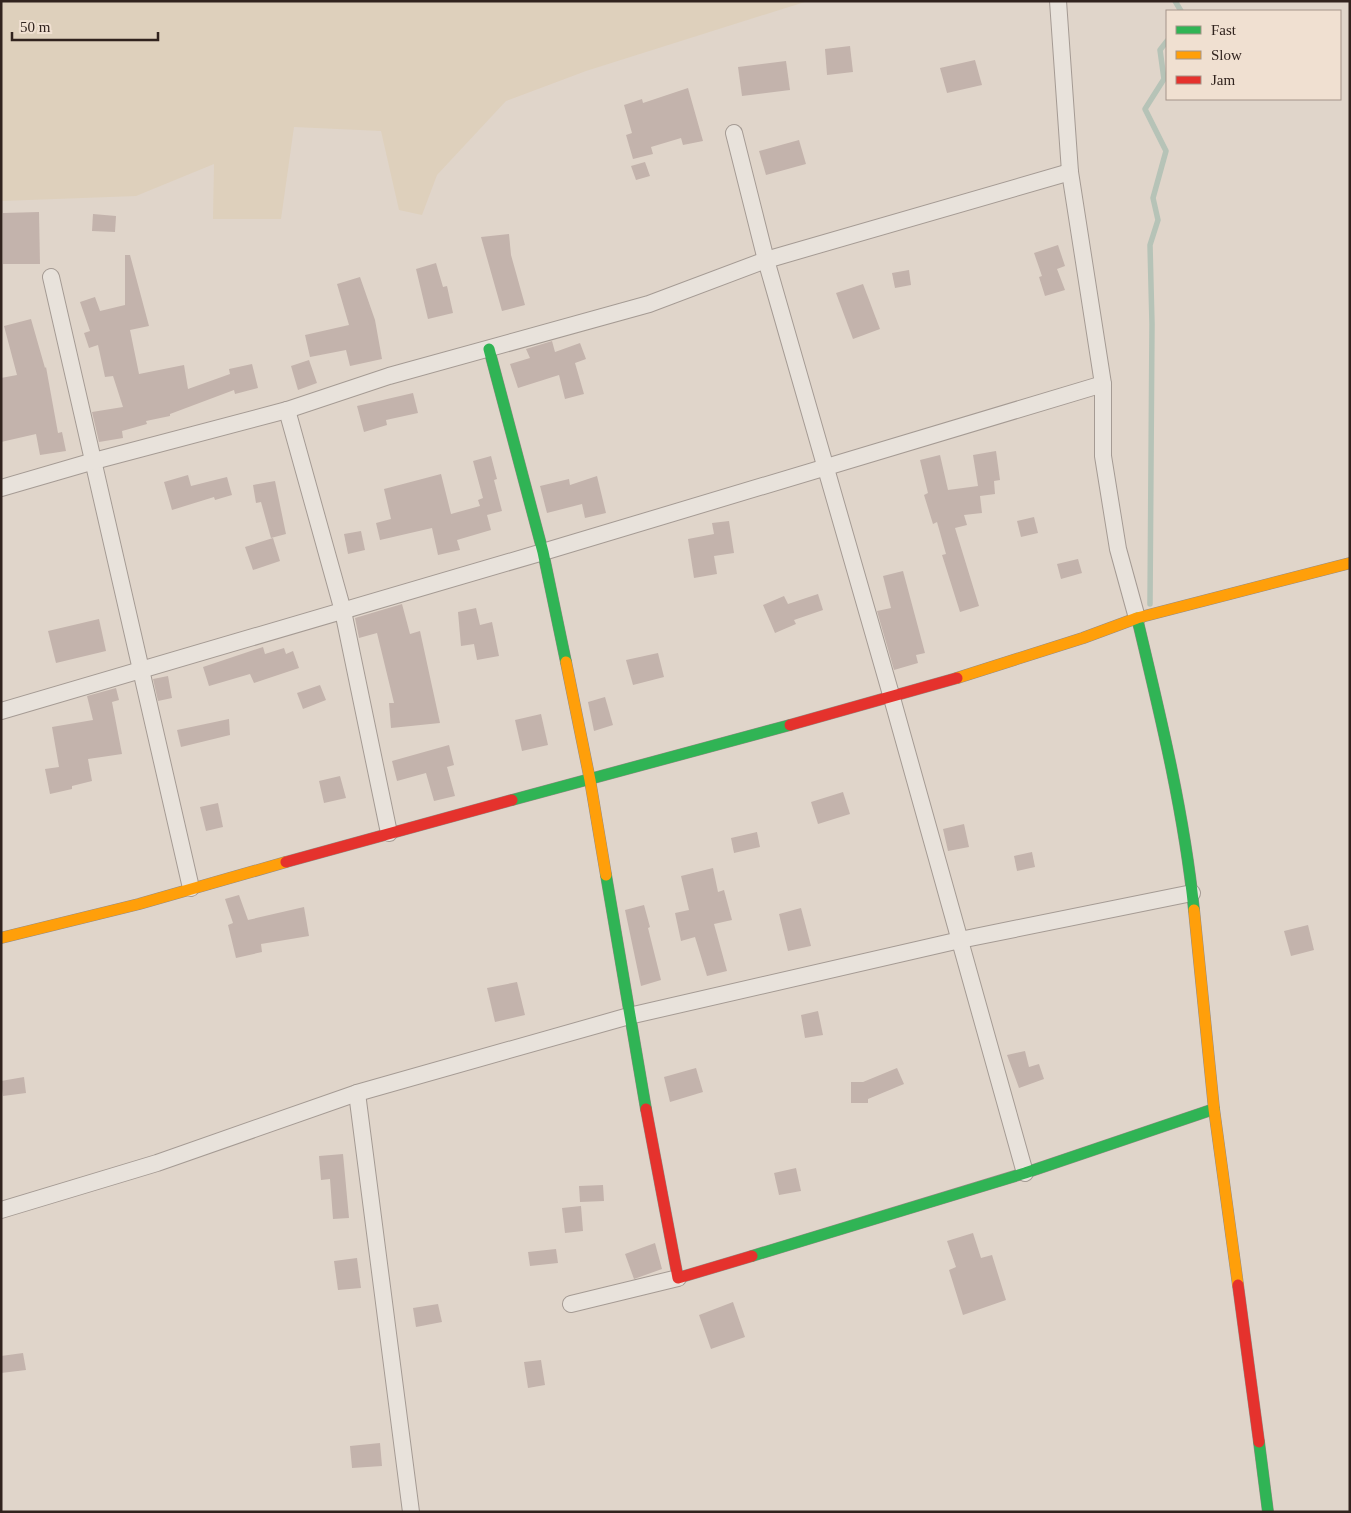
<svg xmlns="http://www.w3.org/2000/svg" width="1351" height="1513" font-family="'Times New Roman',serif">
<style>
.farmland{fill:#ded0bc}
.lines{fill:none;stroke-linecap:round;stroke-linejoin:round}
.stream{stroke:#b6c3b7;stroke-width:5.5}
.building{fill:#c3b3ac}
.street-casing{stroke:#a59b94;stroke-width:18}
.fast-casing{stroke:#948b84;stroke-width:12}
.slow-casing{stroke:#948b84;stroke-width:12}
.jam-casing{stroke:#948b84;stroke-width:12}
.street{stroke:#e8e2db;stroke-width:16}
.fast{stroke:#30b455;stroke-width:11}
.slow{stroke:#ff9f0a;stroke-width:11}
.jam{stroke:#e5322d;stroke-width:11}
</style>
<rect width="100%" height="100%" fill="#e0d5ca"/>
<!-- farmland -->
<polygon class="farmland" points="1,1 808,1 586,71 506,101 437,175 422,215 399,210 381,131 294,127 281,219 213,219 214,164 136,196 1,201"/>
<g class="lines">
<!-- stream -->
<g class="stream">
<polyline points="1175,1 1181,11"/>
<polyline points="1150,604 1152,324 1150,245 1158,220 1153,198 1166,151 1145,109 1164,79 1160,50 1167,41"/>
</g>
</g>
<!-- building -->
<g class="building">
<polygon points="850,46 853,72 827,75 825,49"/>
<polygon points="975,60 982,85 947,93 940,68"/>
<polygon points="786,61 790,90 742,96 738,67"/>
<polygon points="688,88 703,141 683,145 681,138 651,147 653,154 633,159 626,135 632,133 624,105 642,99 643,103"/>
<polygon points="799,140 806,164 766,175 759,151"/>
<polygon points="645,162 650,176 636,180 631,166"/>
<polygon points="39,212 40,264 3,264 3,213"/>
<polygon points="93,214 116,216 115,232 92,231"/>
<polygon points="509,234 511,255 525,305 502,311 481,237"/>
<polygon points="1058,245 1065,266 1057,269 1065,290 1045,296 1039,277 1042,276 1034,253"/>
<polygon points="125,255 130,255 149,326 130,330 139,374 184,365 188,389 230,374 229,369 252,364 258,388 235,394 234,390 170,414 170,416 146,421 147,424 122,431 123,438 99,442 92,412 123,407 113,376 105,377 98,345 89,348 84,333 90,331 80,302 95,297 100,311 125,305"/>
<polygon points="436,263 443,287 447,286 453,313 428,319 416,269"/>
<polygon points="909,270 911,285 895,288 892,273"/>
<polygon points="360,277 375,320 382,359 350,366 346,350 310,357 305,335 349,325 337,284"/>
<polygon points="863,284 880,329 853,339 836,293"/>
<polygon points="31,319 45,368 46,367 58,433 62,432 66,451 40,455 36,434 1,442 1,378 17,375 4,326"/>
<polygon points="552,341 555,352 580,343 586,359 575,363 584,394 565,399 559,375 518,388 510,364 530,358 526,349"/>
<polygon points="309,360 317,383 298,390 291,366"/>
<polygon points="413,393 418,413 386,420 387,425 364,432 357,406"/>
<polygon points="996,451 1000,480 994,481 995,494 980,496 982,513 964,515 967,525 955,528 979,606 960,612 942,555 946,554 937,522 933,524 924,495 928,493 920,460 940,455 948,490 978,486 973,455"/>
<polygon points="491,456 497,479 494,480 502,511 487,515 491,530 457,540 460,550 438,555 432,528 380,540 376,523 391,519 384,489 441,474 451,514 480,506 478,500 483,498 473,461"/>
<polygon points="188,475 191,486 227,477 232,495 215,500 214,497 172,510 164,482"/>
<polygon points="597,476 606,513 585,518 582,504 547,513 540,486 569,479 570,485"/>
<polygon points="275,481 286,534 271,538 261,502 256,503 253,485"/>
<polygon points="1034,517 1038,533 1021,537 1017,521"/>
<polygon points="729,521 734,553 714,556 717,574 694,578 688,539 714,534 712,523"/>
<polygon points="361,531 365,550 348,554 344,534"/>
<polygon points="273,538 280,561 253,570 245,547"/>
<polygon points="1078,559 1082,573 1061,579 1057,564"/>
<polygon points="903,571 925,653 916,655 918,663 894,670 877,611 891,608 883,576"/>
<polygon points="818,594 823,610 794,620 796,624 775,633 763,605 784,596 788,604"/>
<polygon points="402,604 410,634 420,631 440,723 391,728 389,703 394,703 377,633 359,638 355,618"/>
<polygon points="476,608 480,625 492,622 499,656 477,660 474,644 461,646 458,612"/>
<polygon points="99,619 106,651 56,663 48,631"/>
<polygon points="263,647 265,654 284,648 286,654 293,651 299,668 254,683 250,674 209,686 203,667"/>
<polygon points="658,653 664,677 633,685 626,660"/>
<polygon points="168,676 172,698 158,701 153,679"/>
<polygon points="320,685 326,700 303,709 297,693"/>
<polygon points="116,688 119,700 112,702 122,754 88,759 92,781 72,786 72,789 50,794 45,769 59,767 52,727 93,720 87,696"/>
<polygon points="605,697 613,725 594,731 588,702"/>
<polygon points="541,714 548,745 522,751 515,720"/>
<polygon points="229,719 230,735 181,747 177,730"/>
<polygon points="449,745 454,765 447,767 455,796 434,801 426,773 397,781 392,761"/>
<polygon points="340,776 346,798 324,803 319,781"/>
<polygon points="843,792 850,814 818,824 811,802"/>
<polygon points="218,803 223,827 206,831 200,807"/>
<polygon points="964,824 969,847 948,851 943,829"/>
<polygon points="757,832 760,847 734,853 731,838"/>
<polygon points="1032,852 1035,867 1017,871 1014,856"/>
<polygon points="713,868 718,892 724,890 732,920 714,924 727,971 707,976 695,937 681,941 675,913 689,910 681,876"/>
<polygon points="239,895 248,920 304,907 309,936 261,944 262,952 236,958 228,925 233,923 225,899"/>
<polygon points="644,905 650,927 648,928 661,980 641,986 625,910"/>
<polygon points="801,908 811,946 788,951 779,914"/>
<polygon points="1308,925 1314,950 1291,956 1284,931"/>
<polygon points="517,982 525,1015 495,1022 487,988"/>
<polygon points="818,1011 823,1035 805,1038 801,1015"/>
<polygon points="1025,1051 1029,1067 1039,1064 1044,1079 1019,1088 1007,1055"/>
<polygon points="696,1068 703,1092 670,1102 664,1077"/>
<polygon points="897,1068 904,1084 868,1099 868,1103 851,1103 851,1082 863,1082"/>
<polygon points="24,1077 26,1093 3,1096 1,1081"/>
<polygon points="343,1154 349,1218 333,1219 330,1179 321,1180 319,1156"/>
<polygon points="796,1168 801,1191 779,1195 774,1173"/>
<polygon points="603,1185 604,1201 580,1202 579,1186"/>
<polygon points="581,1206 583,1231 565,1233 562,1208"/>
<polygon points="973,1233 981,1258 992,1255 1006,1300 963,1315 949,1270 956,1267 947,1241"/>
<polygon points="655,1243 662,1269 634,1279 625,1254"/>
<polygon points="556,1249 558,1263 530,1266 528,1252"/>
<polygon points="357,1258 361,1288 338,1290 334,1261"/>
<polygon points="733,1302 745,1337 711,1349 699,1315"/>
<polygon points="438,1304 442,1322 416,1327 413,1308"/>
<polygon points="23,1353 26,1370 1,1373 1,1356"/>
<polygon points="541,1360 545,1385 528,1388 524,1362"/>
<polygon points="380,1443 382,1466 352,1468 350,1446"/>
</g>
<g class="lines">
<!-- street casing -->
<g class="street-casing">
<g id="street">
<polyline points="1058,1 1070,172 1103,384 1103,456 1118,549 1137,618"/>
<polyline points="734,133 766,260 892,698 1025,1173"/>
<polyline points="51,277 191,888"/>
<polyline points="287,410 343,611 389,833"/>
<polyline points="1,488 94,461 287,410 389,376 649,304 766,260 1070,172"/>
<polyline points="1,711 543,552 1103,384"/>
<polyline points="357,1093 411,1512"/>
<polyline points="1,1210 157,1163 357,1093 629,1016 960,940 1192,893"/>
<polyline points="571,1304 678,1278"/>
</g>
</g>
<!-- fast casing -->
<g class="fast-casing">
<g id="fast">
<polyline points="489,349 543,552 566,662"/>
<path d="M1137,618C1160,714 1184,812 1194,910"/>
<polyline points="512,800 790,725"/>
<polyline points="606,875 646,1109"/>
<polyline points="752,1256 1025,1173 1214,1109"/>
<polyline points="1259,1442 1268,1512"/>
</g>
</g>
<!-- slow casing -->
<g class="slow-casing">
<g id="slow">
<polyline points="566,662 590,780 606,875"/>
<polyline points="957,678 1083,638 1137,618 1350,563"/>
<polyline points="1194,910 1214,1109 1238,1285"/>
<polyline points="1,938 139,904 286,862"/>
</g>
</g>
<!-- jam casing -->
<g class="jam-casing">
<g id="jam">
<polyline points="790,725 957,678"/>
<polyline points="286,862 512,800"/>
<polyline points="646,1109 678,1278 752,1256"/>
<polyline points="1238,1285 1259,1442"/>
</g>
</g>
<!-- street -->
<use href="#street" class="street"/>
<!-- fast -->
<use href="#fast" class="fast"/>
<!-- slow -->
<use href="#slow" class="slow"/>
<!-- jam -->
<use href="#jam" class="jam"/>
</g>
<!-- border -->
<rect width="1351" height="1513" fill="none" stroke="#31231e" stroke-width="5"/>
<!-- legend -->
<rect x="1166" y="10" width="175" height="90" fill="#f0e0d1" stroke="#a49489"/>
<rect x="1176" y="26" width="25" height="8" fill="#30b455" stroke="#a49489"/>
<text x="1211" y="35" font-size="15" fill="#31231e">Fast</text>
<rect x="1176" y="51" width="25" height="8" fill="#ff9f0a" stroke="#a49489"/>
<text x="1211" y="60" font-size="15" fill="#31231e">Slow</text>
<rect x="1176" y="76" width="25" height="8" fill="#e5322d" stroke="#a49489"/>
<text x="1211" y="85" font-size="15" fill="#31231e">Jam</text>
<!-- scale -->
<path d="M12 32v8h146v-8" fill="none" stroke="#31231e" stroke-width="2.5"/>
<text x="20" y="32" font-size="15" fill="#31231e" stroke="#f0e0d1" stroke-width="4" paint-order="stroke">50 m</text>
</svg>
